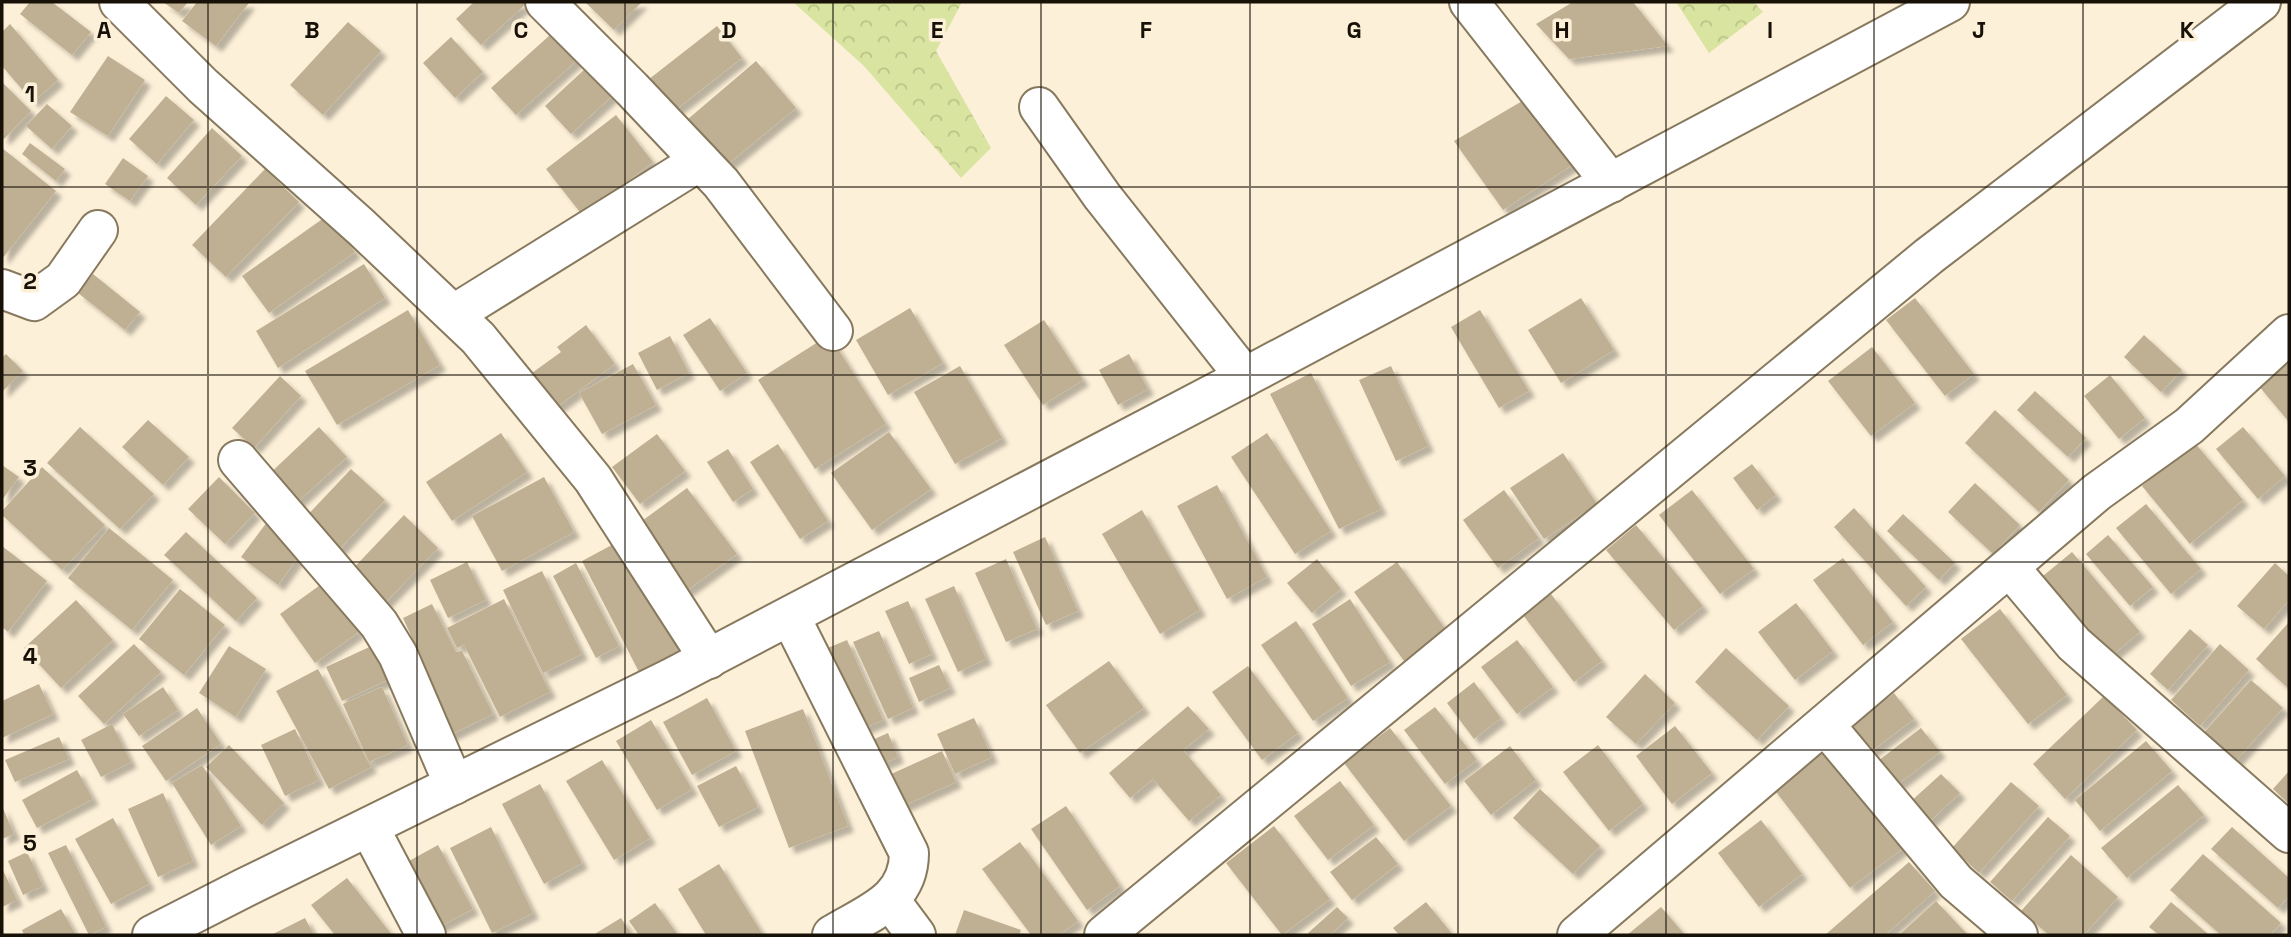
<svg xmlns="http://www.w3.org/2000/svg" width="2291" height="937" font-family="'Space Grotesk',sans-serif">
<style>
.park{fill:url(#park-crowns)}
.building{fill:#bfb093;filter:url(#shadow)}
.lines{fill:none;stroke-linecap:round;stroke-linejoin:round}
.minor-casing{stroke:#87795e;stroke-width:42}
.minor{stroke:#fff;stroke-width:38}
.grid{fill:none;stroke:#171107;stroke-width:2;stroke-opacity:0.55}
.grid-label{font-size:23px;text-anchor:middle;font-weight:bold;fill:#171107;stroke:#fdf0d8;stroke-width:7;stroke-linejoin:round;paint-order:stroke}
</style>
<defs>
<pattern id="park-crowns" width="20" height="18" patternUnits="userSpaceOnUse" patternTransform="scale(1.75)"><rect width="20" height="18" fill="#d9e4a0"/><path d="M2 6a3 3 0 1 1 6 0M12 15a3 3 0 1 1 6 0" fill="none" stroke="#bac388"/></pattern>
<filter id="shadow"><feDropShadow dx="6" dy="6" stdDeviation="2" flood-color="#0004"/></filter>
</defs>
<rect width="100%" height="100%" fill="#fdf0d8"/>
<!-- park -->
<g class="park">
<polygon points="793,2 962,2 936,51 991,148 961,178 864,66"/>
<polygon points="1676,2 1754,2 1763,12 1709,53"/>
</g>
<!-- building -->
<g class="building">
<polygon points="30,2 52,2 91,32 72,55 20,14"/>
<polygon points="163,2 188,2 179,13"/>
<polygon points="197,2 247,2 249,3 216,46 182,21"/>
<polygon points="474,2 528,2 481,45 456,19"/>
<polygon points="585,2 642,2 614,30"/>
<polygon points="1573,2 1633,2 1668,46 1569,59 1536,24"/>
<polygon points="348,22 381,51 323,115 290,85"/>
<polygon points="10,24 58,80 33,102 2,66 2,32"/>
<polygon points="560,26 585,53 516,115 491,88"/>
<polygon points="717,26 742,58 669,115 644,83"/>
<polygon points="451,37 483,72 455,98 423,63"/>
<polygon points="108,56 145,80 108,136 70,112"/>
<polygon points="756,61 796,108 727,165 688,119"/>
<polygon points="587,67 613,95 571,134 545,106"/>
<polygon points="2,82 31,111 4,139 2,137"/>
<polygon points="166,96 194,120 157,164 129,139"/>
<polygon points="1524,100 1580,160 1503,210 1454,141"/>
<polygon points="47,104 72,126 52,149 26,126"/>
<polygon points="616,115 653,162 583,216 546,169"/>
<polygon points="212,128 242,156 196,205 167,178"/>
<polygon points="30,143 65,169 56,181 22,154"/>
<polygon points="2,148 56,191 2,259"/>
<polygon points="123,158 148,176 130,201 105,184"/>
<polygon points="265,169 299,202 226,277 192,245"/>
<polygon points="328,215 355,252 269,313 242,276"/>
<polygon points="364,264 385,298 278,368 256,331"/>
<polygon points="93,274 140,312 125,330 78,293"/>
<polygon points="1581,298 1614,350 1561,383 1528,330"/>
<polygon points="1915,298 1974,374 1945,396 1886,320"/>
<polygon points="910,308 943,363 888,395 856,340"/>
<polygon points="408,310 440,365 337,425 305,371"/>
<polygon points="1480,310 1529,391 1499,408 1451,327"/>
<polygon points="710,318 747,373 720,391 683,335"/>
<polygon points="1044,320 1083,380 1043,405 1004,345"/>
<polygon points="586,325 615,364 550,412 525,378 561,352 557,347"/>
<polygon points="829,335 886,424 815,469 758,380"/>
<polygon points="2144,335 2182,370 2161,392 2124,357"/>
<polygon points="670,336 689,373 657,390 638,353"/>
<polygon points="1872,347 1915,403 1871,436 1828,381"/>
<polygon points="6,354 23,371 2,392 2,358"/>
<polygon points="1129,354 1148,389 1118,405 1099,370"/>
<polygon points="2289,360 2289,422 2258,385"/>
<polygon points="633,364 656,405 602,434 579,393"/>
<polygon points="960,366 1002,438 955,464 914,392"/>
<polygon points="1391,366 1428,446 1396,461 1359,380"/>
<polygon points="1311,373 1381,509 1339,529 1270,394"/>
<polygon points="2110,375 2145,418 2119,439 2084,396"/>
<polygon points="280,376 301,396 254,448 232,428"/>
<polygon points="2035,391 2086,438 2068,457 2017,410"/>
<polygon points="1995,410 2069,480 2039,512 1965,443"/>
<polygon points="148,420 189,457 163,485 122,447"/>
<polygon points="80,427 154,494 120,529 47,463"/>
<polygon points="319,427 347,457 292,507 265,478"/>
<polygon points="2243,427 2285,476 2258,499 2216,449"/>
<polygon points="889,432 931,489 872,530 831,473"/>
<polygon points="501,433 527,472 452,521 426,482"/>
<polygon points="1267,433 1331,531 1295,554 1231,457"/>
<polygon points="657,434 685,471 640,504 612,467"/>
<polygon points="2194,442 2243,500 2190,544 2142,486"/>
<polygon points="778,444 828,521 800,539 750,462"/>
<polygon points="728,449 753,489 733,502 707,462"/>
<polygon points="1563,453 1597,504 1544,539 1510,488"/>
<polygon points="1752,464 1776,495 1757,510 1733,478"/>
<polygon points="2,465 19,477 2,500"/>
<polygon points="42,467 105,525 62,570 2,515 2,511"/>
<polygon points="351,469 385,500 337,552 302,521"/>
<polygon points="219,477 255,513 225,544 188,509"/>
<polygon points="544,477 574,532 502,571 472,516"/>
<polygon points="1975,483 2020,525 1993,554 1948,512"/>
<polygon points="1217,485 1267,577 1227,599 1177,506"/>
<polygon points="687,488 737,554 685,592 635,526"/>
<polygon points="1504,490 1539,538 1498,568 1463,520"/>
<polygon points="1692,490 1754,569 1720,594 1659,515"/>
<polygon points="2146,504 2201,569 2171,594 2116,528"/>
<polygon points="1854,508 1926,587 1906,606 1834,527"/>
<polygon points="1142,510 1200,610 1160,634 1102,534"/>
<polygon points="1903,514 1955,563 1939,580 1887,531"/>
<polygon points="404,515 438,548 378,610 344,578"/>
<polygon points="270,518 307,545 278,585 241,557"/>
<polygon points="1636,525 1703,606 1674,630 1606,550"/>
<polygon points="109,528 173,580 132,630 68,578"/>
<polygon points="186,532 257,598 236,621 164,555"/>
<polygon points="2108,535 2153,587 2130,606 2086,554"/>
<polygon points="1045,537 1078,611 1046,625 1013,552"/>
<polygon points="621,540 680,654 640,674 582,561"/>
<polygon points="2,546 47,581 8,632 2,627"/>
<polygon points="2072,552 2140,632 2111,656 2043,576"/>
<polygon points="1843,558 1893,622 1863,645 1813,580"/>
<polygon points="1006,559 1037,629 1006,642 975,573"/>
<polygon points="1317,559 1341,589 1312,613 1287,583"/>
<polygon points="467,562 486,600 448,618 430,580"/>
<polygon points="1397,562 1449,634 1407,665 1354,592"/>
<polygon points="576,563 619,646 596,658 553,576"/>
<polygon points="2275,563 2289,576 2289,600 2264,629 2237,606"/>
<polygon points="542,571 582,654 543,673 503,590"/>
<polygon points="323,583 359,632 315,663 280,614"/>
<polygon points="954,586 986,659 958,672 925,599"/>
<polygon points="180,589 225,625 184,675 139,639"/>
<polygon points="1551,594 1602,661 1574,682 1523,615"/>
<polygon points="504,599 550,692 500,717 464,645 457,648 447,628"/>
<polygon points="1350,599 1390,662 1351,686 1312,624"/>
<polygon points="76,600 113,640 61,688 24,648"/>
<polygon points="908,601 932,654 909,664 885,611"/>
<polygon points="1796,603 1833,651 1795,680 1758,632"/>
<polygon points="432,604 456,652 462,651 493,714 446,737 401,644 412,638 403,618"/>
<polygon points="2000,609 2067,695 2028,724 1961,639"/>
<polygon points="1296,621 1348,698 1313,721 1261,645"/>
<polygon points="2289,622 2289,689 2256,659"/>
<polygon points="2190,629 2208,645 2168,690 2150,674"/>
<polygon points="879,631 913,708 888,719 853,642"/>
<polygon points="847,640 883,720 854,733 818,652"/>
<polygon points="1517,640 1553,687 1517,714 1481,667"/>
<polygon points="378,643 394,677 342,701 326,667"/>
<polygon points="134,644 161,672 104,724 78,696"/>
<polygon points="2220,644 2249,670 2200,726 2171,700"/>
<polygon points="229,646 266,669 236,717 199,693"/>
<polygon points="1726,648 1789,706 1757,740 1695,682"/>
<polygon points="1109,661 1144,708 1080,753 1046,705"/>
<polygon points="939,665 950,688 919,702 909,678"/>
<polygon points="1248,666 1298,733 1262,760 1212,692"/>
<polygon points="318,669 371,767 329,789 276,691"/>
<polygon points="1645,674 1675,703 1636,744 1606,717"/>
<polygon points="2251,680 2283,708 2232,765 2200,737"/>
<polygon points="1474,682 1501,718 1474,739 1447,703"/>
<polygon points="39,684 53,714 2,738 2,701"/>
<polygon points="163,687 178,710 139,736 123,714"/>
<polygon points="382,687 408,745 369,762 343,704"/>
<polygon points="1894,693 1914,719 1865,756 1846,730"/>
<polygon points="2104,696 2137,730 2065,799 2033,764"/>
<polygon points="707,698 736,751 692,775 663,722"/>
<polygon points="1188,706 1209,729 1183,750 1221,795 1189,821 1153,779 1130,798 1109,773"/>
<polygon points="1435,707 1477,760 1445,784 1404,730"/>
<polygon points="197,708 221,744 166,781 142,746"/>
<polygon points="803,709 848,826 789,848 745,731"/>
<polygon points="974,718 992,757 955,774 937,734"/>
<polygon points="651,720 692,789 657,810 616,741"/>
<polygon points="112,724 131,762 101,777 81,740"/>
<polygon points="1675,726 1712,773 1672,804 1636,756"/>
<polygon points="1390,728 1451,806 1404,841 1344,763"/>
<polygon points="1921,728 1940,752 1889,791 1870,767"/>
<polygon points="295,729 319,780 285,796 261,745"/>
<polygon points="888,733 898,757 870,770 859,746"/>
<polygon points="59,737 69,759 15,782 5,760"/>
<polygon points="1826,741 1906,846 1850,888 1770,784"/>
<polygon points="2146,741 2172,771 2100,831 2075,800"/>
<polygon points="229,745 284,803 262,825 206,767"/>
<polygon points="1598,745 1643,804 1609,831 1563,772"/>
<polygon points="1510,746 1536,780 1491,815 1464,781"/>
<polygon points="942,751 956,782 892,811 878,780"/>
<polygon points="602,760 650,838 614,860 566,781"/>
<polygon points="202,765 241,826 211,845 172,783"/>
<polygon points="736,766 758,807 719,827 697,786"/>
<polygon points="77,770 93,799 37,828 22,800"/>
<polygon points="2289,771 2289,804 2273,789"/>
<polygon points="1941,774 1960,793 1928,823 1909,803"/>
<polygon points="1340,781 1374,825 1328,860 1294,816"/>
<polygon points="2011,782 2039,806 1979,873 1952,848"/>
<polygon points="540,784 582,863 544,884 502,804"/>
<polygon points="2178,785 2204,815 2127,878 2101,848"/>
<polygon points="1540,789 1600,846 1573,874 1513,818"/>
<polygon points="163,793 193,861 158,877 128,809"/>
<polygon points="2,806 14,834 2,839"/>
<polygon points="1066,806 1120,886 1087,910 1031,829"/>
<polygon points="2048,817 2070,836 2012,901 1990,882"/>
<polygon points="113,818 149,884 111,904 75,839"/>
<polygon points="1761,820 1802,874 1759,907 1718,853"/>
<polygon points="1274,826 1330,899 1282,935 1226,863"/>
<polygon points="491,827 533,913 492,933 450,848"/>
<polygon points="2232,827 2289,878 2289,896 2278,908 2211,849"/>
<polygon points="1376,837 1398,864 1352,900 1330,872"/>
<polygon points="1020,842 1078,921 1059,935 1031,935 982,869"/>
<polygon points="66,845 106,927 89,935 48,853"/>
<polygon points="438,845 473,909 433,930 398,867"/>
<polygon points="27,852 43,886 23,895 8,861"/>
<polygon points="2203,854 2281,923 2270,935 2221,935 2170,890"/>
<polygon points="2071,855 2118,897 2084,935 2049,935 2021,911"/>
<polygon points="1909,862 1935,891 1885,935 1825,935"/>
<polygon points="719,864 763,935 706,935 678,889"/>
<polygon points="2,868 17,900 2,907"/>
<polygon points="347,878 392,935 335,935 311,905"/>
<polygon points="1936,901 1968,935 1899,935"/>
<polygon points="1426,902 1453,935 1399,935 1393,928"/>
<polygon points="2171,902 2209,935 2159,935 2149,927"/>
<polygon points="655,903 678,935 639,935 629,921"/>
<polygon points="1337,907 1348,918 1330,935 1310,935 1308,933"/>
<polygon points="1661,907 1685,935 1627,935"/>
<polygon points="61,909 76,935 24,935 22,930"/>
<polygon points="964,910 1021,930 1019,935 955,935"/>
<polygon points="305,918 314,935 271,935"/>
<polygon points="621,918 632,935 593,935"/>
</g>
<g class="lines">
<!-- minor casing -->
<g class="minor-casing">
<g id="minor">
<polyline points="119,2 203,86 361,227 478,338 593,479 709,659"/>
<polyline points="545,2 632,89 721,183 833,331"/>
<polyline points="1469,2 1611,183"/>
<polyline points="1039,107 1102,196 1245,377"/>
<polyline points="2,289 34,301 63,280 98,230"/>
<polyline points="454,314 700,161"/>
<polyline points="238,460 379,624 398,655 454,785"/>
<polyline points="2010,568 2074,644 2289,833"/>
<path d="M790,616L909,853C909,901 868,913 832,935"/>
<polyline points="1825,725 1956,882 2018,935"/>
<polyline points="369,827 426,935"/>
<polyline points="890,900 916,935"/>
<polyline points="152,935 244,888 671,678 1245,377 1950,2"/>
<polyline points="1104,935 1929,256 2261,2"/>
<polyline points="1577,935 2097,492 2189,426 2289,334"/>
</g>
</g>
<!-- minor -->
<use href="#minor" class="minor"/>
</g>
<!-- grid -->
<path class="grid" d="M208,2V935M417,2V935M625,2V935M833,2V935M1041,2V935M1250,2V935M1458,2V935M1666,2V935M1874,2V935M2083,2V935M2,187H2289M2,375H2289M2,562H2289M2,750H2289"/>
<g class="grid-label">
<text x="104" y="38">A</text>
<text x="312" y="38">B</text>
<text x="521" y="38">C</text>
<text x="729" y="38">D</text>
<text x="937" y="38">E</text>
<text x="1146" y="38">F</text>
<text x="1354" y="38">G</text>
<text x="1562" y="38">H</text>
<text x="1770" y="38">I</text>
<text x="1979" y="38">J</text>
<text x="2187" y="38">K</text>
<text x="30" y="102">1</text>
<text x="30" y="289">2</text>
<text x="30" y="476">3</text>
<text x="30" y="664">4</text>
<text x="30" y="851">5</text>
</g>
<!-- border -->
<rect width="2291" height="937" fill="none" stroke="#171107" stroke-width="7"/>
</svg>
